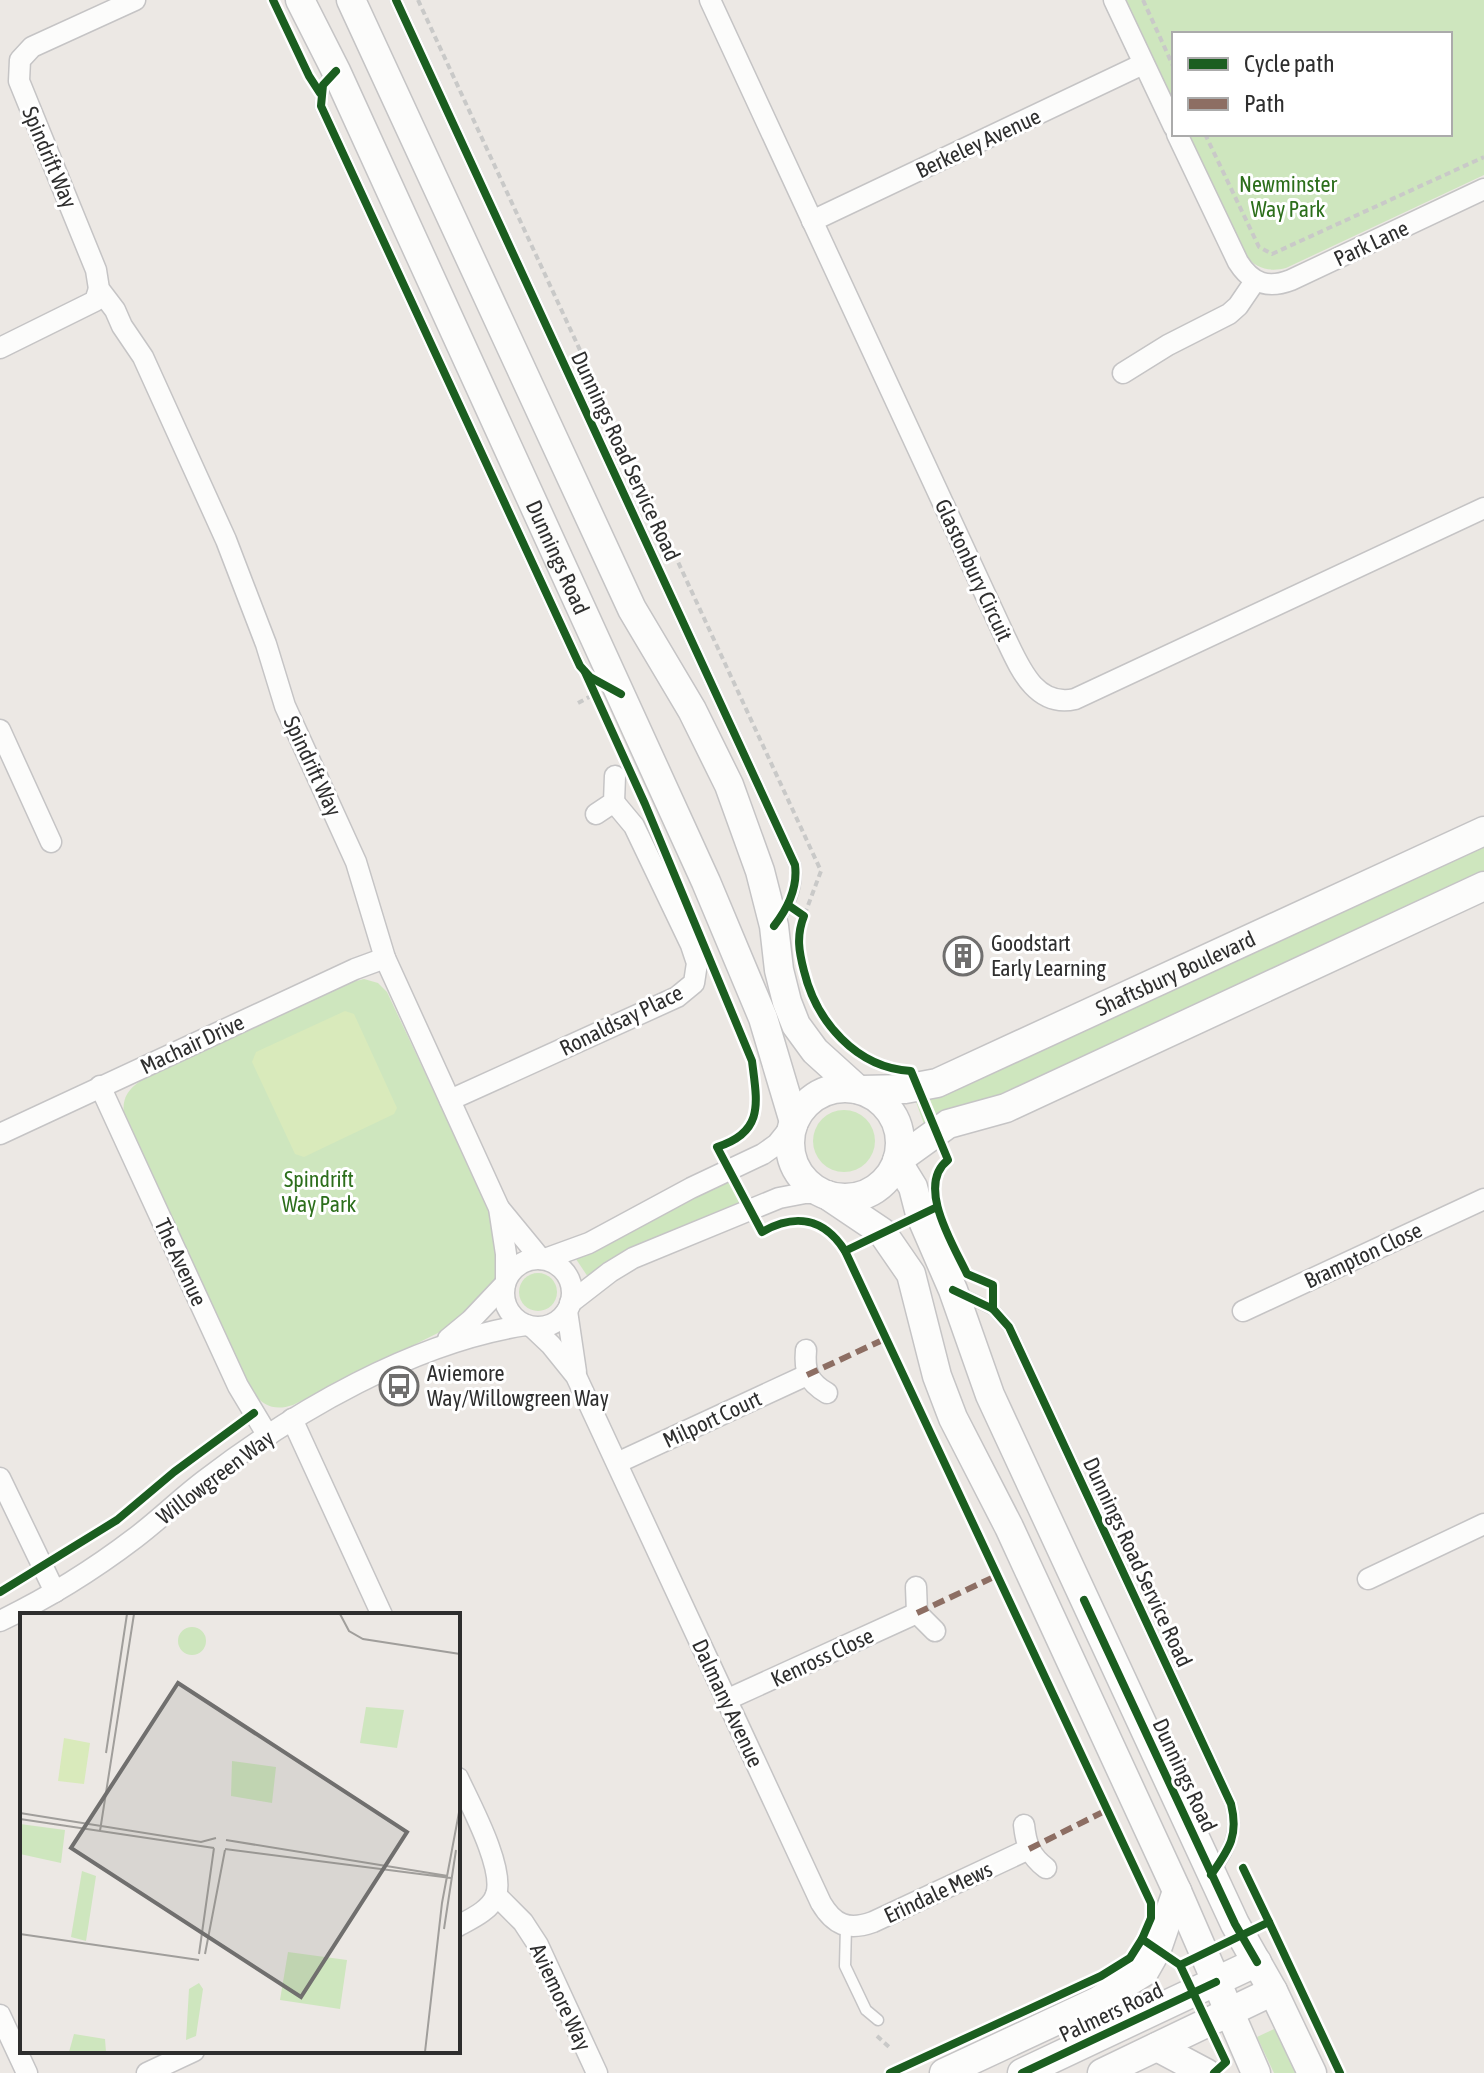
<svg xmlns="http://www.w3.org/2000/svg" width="1484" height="2073" font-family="'Asap Condensed',sans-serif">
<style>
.green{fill:#cee6be}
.pitch{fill:#d9eabb}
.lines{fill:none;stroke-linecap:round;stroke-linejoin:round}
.lane-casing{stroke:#c5c4c5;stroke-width:13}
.street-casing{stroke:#c5c4c5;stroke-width:23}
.secondary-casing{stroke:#c5c4c5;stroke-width:31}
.path{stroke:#c9c9c8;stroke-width:4;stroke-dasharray:6 4;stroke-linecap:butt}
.lane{stroke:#fcfcfb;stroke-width:10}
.street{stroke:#fcfcfb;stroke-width:20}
.secondary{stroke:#fcfcfb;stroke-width:28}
.quiet{stroke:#8d6e63;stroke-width:6;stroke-dasharray:12 6;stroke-linecap:butt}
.cycleway-casing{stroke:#fff;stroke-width:13}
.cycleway{stroke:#1b5e20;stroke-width:8}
.labels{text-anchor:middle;stroke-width:6;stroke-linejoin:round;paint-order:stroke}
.street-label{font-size:22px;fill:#2e2e2e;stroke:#fff}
.park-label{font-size:22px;fill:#2c6e1b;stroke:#fff}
.poi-label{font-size:22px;fill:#2e2e2e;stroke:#fff;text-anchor:start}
.inset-road{fill:none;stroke:#a09e9b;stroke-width:2}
.view{fill:#706f6e;fill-opacity:0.15;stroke:#706f6e;stroke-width:4}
.inset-edge{fill:none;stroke:#2e2e2e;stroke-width:4}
</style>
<rect width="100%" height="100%" fill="#ece8e4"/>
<!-- green -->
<g class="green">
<path d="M1126,0H1484V175L1286,268C1270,272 1256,269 1245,255L1189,134H1450V34H1174V103Z"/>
<polygon points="1484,842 1484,877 1057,1075 925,1126 924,1124 915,1099"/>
<path d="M364,979L378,983L387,992L489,1209L497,1235V1274L493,1284L450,1327L293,1405C272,1412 260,1404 249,1387L125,1118C119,1096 132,1085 150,1075L348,983Z"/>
<circle cx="844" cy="1141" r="31"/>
<polygon points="729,1180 741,1204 588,1277 576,1259 578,1257"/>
<circle cx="538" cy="1292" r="19"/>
<polygon points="1274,2029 1300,2073 1274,2073 1257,2037"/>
</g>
<!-- pitch -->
<polygon class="pitch" points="345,1011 354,1014 397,1108 394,1114 304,1157 295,1154 252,1062 256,1052"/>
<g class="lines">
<!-- lane casing -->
<g class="lane-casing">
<g id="lane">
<path d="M396,0L795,865C798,886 790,905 777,922"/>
<polyline points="334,72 323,85 321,106 580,666 590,677 609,687"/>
<path d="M959,1293L993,1309L1009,1327L1231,1804C1238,1831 1231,1847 1215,1870"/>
<polyline points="846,1926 845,1966 866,2010 878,2020"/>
</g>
</g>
<!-- street casing -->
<g class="street-casing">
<g id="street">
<polyline points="135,0 32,47 20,60 19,81 96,270 99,289 115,310 122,326 143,357 226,540 266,644 285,706 356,862 385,958 499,1208 506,1254 506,1280"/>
<path d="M710,0L1005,637C1019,666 1035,708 1075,699L1484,508"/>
<polyline points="1114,0 1174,127"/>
<path d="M1177,134L1238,262C1252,284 1268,289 1291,280L1484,189"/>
<polyline points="812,221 1143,64"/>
<polyline points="0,348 95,301 99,289"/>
<polyline points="1123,373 1168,345 1229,314 1238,306 1255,281"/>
<polyline points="0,730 51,842"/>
<polyline points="596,814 614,802 615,776"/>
<polyline points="100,1086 238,1386 268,1436"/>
<polyline points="450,1100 677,997 694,983 697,963 691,945 634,826 614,802"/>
<polyline points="0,1134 355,969 385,958"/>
<polyline points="499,1208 541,1259"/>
<circle cx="538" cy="1293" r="34"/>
<polyline points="545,1259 589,1243 691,1188 763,1154 777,1144 793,1124"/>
<polyline points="570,1303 610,1272 633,1258 779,1198 805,1193 822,1193"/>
<polyline points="567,1311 576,1372"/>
<polyline points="1243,1311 1484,1199"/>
<path d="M532,1327L551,1345L576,1376L821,1903C834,1925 848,1931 873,1922L1029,1849"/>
<polyline points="448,1339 471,1320 505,1284"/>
<path d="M806,1350C804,1371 808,1382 827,1393"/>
<polyline points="292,1419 382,1615"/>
<polyline points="617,1463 807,1375"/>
<polyline points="0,1478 55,1592"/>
<polyline points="1368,1579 1484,1524"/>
<polyline points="916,1587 917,1613 935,1631"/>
<path d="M0,1621C48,1598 93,1570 135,1538C159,1520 181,1498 205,1480C295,1411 414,1342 526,1325"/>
<polyline points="726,1700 917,1613"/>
<path d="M458,1778C470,1804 505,1868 496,1895C491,1910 471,1919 458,1926"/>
<path d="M1024,1825C1026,1844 1030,1856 1046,1868"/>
<polyline points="496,1895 523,1922 538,1945 597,2073"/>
<polyline points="0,2015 27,2073"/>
<polyline points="147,2073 194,2051"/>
</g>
</g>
<!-- secondary casing -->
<g class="secondary-casing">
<g id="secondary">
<path id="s1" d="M300,0L336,71L706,882L763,1018L794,1122"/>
<polyline points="351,0 632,609 692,710 729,785 760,871 774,926 779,970 787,1002 796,1025 815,1051 857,1089"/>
<circle cx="845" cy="1143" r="55"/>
<path id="s2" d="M862,1090L905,1089L937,1083L1484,831"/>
<polyline points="898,1160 948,1124 1006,1108 1484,886"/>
<polyline points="897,1161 913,1187 920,1214 953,1290 990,1395 1235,1924 1273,1991 1312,2073"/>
<polyline points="827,1195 882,1232 911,1274 937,1376 953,1418 1009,1527 1177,1891 1256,2073"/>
<polyline points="1157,2047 1206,2073"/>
<polyline points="944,2073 1096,2002 1144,1972 1157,1949 1177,1891"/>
<polyline points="1022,2073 1257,1962"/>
<polyline points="1102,2073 1273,1991"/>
</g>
</g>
<!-- path -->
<g class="path">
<polyline points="418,0 821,871 804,916"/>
<polyline points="1143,0 1174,68"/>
<polyline points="1205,134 1259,247 1272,254 1484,157"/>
<polyline points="578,703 593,695"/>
<polyline points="877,2036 889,2047"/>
</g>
<!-- lane -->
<use href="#lane" class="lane"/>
<!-- street -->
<use href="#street" class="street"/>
<!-- secondary -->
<use href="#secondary" class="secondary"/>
<!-- quiet -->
<g class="quiet">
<polyline points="807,1375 885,1339"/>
<polyline points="917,1613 996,1576"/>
<polyline points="1029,1849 1107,1810"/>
</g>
<!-- cycleway casing -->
<g class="cycleway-casing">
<g id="cycleway">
<polyline points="273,0 309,76 320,93"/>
<path d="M396,0L795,865C798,888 788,908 774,926"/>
<polyline points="336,71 323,85 321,106 580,666 590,677 621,694"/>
<path d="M585,672L645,804L752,1061C757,1102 765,1132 717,1147L762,1232C795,1213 824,1218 845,1251L1151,1903V1918L1142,1939"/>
<path d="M788,905L804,916C796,936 799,952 804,971C816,1021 856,1068 911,1071L948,1160C915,1185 954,1246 967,1274L993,1285V1309"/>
<polyline points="845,1251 937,1207"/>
<path d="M953,1290L993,1309L1009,1327L1231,1804C1239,1836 1229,1849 1211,1875"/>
<polyline points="0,1592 117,1520 174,1472 254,1413"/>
<polyline points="1084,1600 1235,1924 1257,1962"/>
<polyline points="1269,1922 1340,2073"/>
<polyline points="1180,1965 1269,1922 1243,1868"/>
<polyline points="890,2073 1101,1976 1130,1958 1142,1939 1180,1965 1226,2062 1214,2073"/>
<polyline points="1022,2073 1216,1982"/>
</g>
</g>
<!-- cycleway -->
<use href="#cycleway" class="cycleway"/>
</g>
<!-- icons -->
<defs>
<g id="building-ring" transform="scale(2)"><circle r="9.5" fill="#fff" stroke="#706f6e" stroke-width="1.5"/><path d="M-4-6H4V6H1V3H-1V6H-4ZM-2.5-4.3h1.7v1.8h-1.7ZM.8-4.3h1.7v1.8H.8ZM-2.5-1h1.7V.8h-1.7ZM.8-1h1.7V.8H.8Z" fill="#706f6e"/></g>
<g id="bus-ring" transform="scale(2)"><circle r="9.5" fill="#fff" stroke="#706f6e" stroke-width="1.5"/><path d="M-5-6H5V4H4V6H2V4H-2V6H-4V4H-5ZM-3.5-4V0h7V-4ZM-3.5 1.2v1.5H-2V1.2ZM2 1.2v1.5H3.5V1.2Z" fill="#706f6e"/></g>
</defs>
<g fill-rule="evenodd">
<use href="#building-ring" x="963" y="956"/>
<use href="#bus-ring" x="399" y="1386"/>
</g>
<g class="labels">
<!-- street labels -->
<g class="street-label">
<text transform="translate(978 143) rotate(-25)" y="8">Berkeley Avenue</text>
<text transform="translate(50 157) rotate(67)" y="8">Spindrift Way</text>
<text transform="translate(1371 243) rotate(-25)" y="8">Park Lane</text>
<text transform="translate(626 456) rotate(65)" y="8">Dunnings Road Service Road</text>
<text dy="8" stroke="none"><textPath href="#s1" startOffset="614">Dunnings Road</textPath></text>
<text transform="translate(974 570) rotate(65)" y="8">Glastonbury Circuit</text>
<text transform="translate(313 766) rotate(65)" y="8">Spindrift Way</text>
<text dy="8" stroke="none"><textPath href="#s2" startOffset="338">Shaftsbury Boulevard</textPath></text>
<text transform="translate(621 1020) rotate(-26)" y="8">Ronaldsay Place</text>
<text transform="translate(192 1044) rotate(-25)" y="8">Machair Drive</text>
<text transform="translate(1363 1255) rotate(-25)" y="8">Brampton Close</text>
<text transform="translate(181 1262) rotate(65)" y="8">The Avenue</text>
<text transform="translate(712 1419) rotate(-25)" y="8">Milport Court</text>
<text transform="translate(215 1477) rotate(-37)" y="8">Willowgreen Way</text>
<text transform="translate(1138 1562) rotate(65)" y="8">Dunnings Road Service Road</text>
<text transform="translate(822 1657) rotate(-25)" y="8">Kenross Close</text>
<text transform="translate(728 1703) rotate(65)" y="8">Dalmany Avenue</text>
<text transform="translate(1185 1775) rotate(65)" y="8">Dunnings Road</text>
<text transform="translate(938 1892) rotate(-25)" y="8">Erindale Mews</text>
<text transform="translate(561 1997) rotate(65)" y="8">Aviemore Way</text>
<text transform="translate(1111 2012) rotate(-25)" y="8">Palmers Road</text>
</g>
<!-- park labels -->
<g class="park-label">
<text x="1288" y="192">Newminster<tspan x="1288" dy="25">Way Park</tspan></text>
<text x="319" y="1187">Spindrift<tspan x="319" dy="25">Way Park</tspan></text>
</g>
<!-- poi labels -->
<g class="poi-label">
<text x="991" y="951">Goodstart<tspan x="991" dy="25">Early Learning</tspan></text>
<text x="427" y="1381">Aviemore<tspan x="427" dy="25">Way/Willowgreen Way</tspan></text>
</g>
</g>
<!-- overview -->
<g transform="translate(20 1613)">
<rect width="440" height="440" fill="#ece8e4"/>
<path d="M158 28a14 14 0 1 1 28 0a14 14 0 1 1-28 0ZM346,94L384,97L377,135L340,130ZM212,148L256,154L252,190L211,183ZM0,211L45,217L41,250L0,241ZM62,258L76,263L66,328L51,324ZM268,339L327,347L320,396L260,387ZM179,370L183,376L176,423L166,427L169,376ZM54,421L85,426L86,439H49Z" fill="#cee6be"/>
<path d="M44,125L70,130L64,171L38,168Z" fill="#d9eabb"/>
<path class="inset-road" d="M320,1L329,18L343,26L440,41M86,140L107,1M0,200L181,229L196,225M0,206L194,235M80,218L114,1M206,227L428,263M205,236L431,265M424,316L436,237M0,321L179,347M179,341L194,235M185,341L205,237M405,439L422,290L440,194"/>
<path class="view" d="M158,70L387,219L281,384L51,235Z"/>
<rect width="440" height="440" class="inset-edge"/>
</g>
<!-- legend -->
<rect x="1172" y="32" width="280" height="104" fill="#ffffff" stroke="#ababab" stroke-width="2"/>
<rect x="1188" y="58" width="40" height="12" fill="#1b5e20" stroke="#ababab" stroke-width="2"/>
<text x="1244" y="72" font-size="24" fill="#2e2e2e">Cycle path</text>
<rect x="1188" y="98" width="40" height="12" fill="#8d6e63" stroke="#ababab" stroke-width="2"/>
<text x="1244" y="112" font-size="24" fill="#2e2e2e">Path</text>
</svg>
